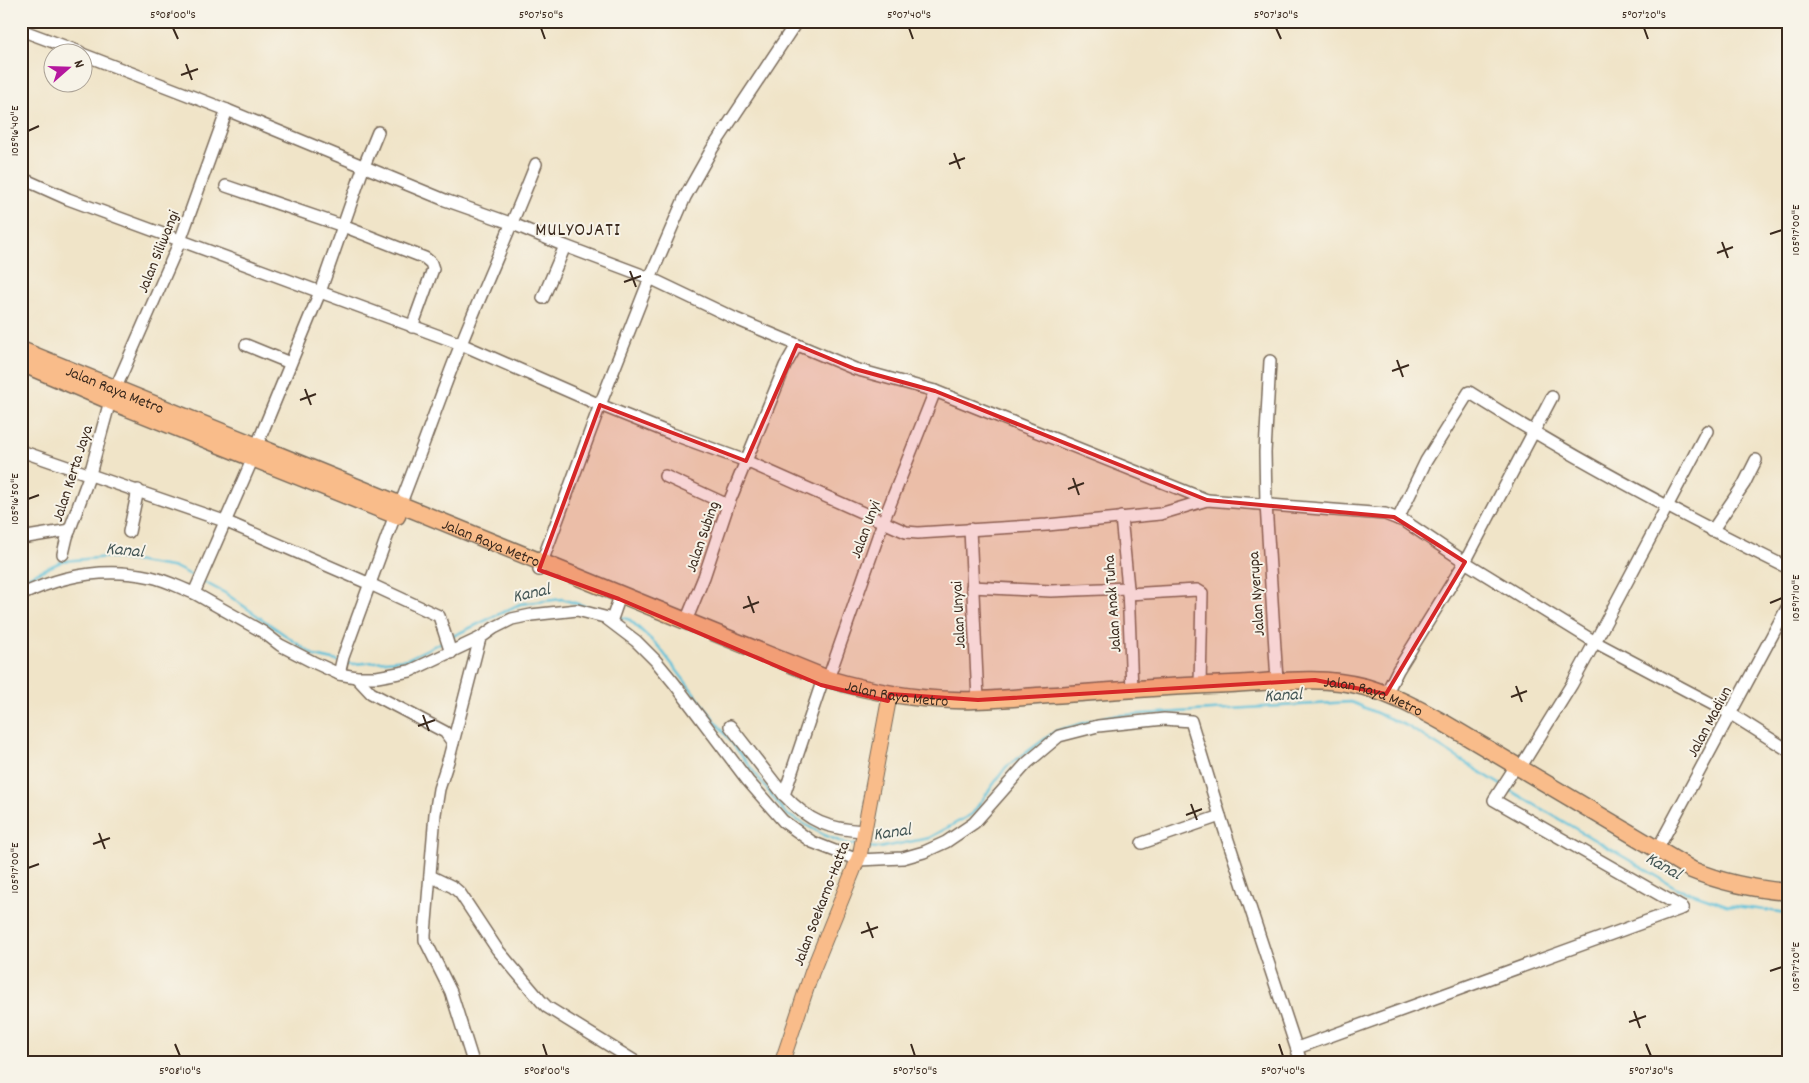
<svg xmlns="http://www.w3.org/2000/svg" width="1809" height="1083" font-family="Dekko,sans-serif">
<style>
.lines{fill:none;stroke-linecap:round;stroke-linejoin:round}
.stream{stroke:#5bc0d9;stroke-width:2.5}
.minor-casing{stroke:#7a6b5a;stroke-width:14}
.major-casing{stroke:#7a6b5a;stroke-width:16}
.highway-casing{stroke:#7a6b5a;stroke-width:19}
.minor{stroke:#fff;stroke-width:11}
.major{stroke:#f9bc8a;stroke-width:14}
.highway{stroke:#f9bc8a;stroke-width:16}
.marked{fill:#d62828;fill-opacity:0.2;stroke:#d62828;stroke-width:4;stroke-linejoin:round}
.ticks{fill:none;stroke:#3b2a1e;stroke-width:2}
.labels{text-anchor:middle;stroke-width:4;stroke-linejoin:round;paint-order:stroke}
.street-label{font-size:16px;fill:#3b2a1e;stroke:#f7f3e8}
.water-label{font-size:18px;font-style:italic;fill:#455756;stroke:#f7f3e8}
.quarter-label{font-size:19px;letter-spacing:1px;fill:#3b2a1e;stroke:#f7f3e8}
.neatline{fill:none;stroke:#3b2a1e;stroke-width:2}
.ticks-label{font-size:12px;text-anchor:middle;fill:#3b2a1e}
</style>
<rect width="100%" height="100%" fill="#f7f3e8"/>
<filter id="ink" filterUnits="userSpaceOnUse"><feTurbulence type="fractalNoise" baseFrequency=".02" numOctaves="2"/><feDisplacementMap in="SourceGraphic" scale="10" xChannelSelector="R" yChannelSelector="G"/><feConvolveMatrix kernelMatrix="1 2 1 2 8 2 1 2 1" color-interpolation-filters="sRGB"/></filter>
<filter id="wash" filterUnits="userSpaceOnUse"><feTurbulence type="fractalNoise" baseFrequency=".0096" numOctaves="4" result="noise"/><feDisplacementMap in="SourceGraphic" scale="20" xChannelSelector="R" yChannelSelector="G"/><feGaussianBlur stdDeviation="1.12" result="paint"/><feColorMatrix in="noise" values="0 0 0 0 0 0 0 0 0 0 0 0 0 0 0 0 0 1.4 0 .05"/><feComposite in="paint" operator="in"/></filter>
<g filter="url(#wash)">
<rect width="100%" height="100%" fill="#f0e4c8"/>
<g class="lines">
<!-- stream -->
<g class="stream">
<polyline points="21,580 63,561 109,557 177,568 197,578"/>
<polyline points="202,581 225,593 315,656 338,661"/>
<polyline points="618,616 630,620 659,647 786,814 824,835 847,844 856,845"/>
<polyline points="451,637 520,604 562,599 591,608"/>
<polyline points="346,663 354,664 407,659 444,641"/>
<polyline points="1506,788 1677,888 1726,905 1788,913"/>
<polyline points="866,847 879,848 929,838 972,814 1006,767 1056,731 1108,716 1351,702 1407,726 1501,785"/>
</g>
</g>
</g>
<g filter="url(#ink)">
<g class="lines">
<!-- minor casing -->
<g class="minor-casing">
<g id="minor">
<polyline points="21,30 80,52"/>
<polyline points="82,54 227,110 445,200 513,224 565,246 650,278 736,319 855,369 935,391 1207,500"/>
<polyline points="21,178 68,199 461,344 600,405 672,434 746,461 906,532 918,533 1047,525 1160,514 1207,500 1385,514 1406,522 1465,562 1595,642 1731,714 1788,750"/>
<polyline points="226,186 343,226 425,258 431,263 433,269 412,327"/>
<polyline points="543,298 565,246"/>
<polyline points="246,345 290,363"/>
<polyline points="1270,361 1265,452 1266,504 1277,681"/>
<polyline points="257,445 320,292 364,166 378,132"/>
<polyline points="21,451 227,522 370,584 439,616 451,653"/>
<polyline points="253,458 194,593 263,632 280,645 313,662 339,674 356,677 377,677 410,671 480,638 494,628 512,619 531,615 577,610 612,619 619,599"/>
<polyline points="665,476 728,505"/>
<polyline points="1121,517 1128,588 1132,690"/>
<path d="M1398,519L1426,461L1469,392C1571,457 1679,514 1788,568"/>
<polyline points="970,529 978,700"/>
<polyline points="1712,531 1744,484 1756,460"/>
<polyline points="129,532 138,490"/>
<polyline points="21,538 70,530"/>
<polyline points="63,554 67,537 90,474 110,401 180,241 227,110"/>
<polyline points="539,570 600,405 650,278 685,197 712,149 797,21"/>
<polyline points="972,587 1051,591 1128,588"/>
<polyline points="1128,594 1197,590 1202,593 1200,685"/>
<path d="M21,595C62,575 106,567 151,577C166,580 180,588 194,593"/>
<polyline points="607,619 636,641 655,660 674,683 748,781 783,821 812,842 858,860 903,858 924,852 946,842 974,823 1027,763 1059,736 1098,726 1164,719 1191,721 1220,816 1142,843"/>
<polyline points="686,621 704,577 728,505 746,461 785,366 797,345"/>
<path d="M339,674L343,657L395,515L400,505C421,452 440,397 461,344C485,284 512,225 536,164"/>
<polyline points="356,677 371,693 445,732 453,743"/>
<polyline points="828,679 883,522 935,391"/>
<path d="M821,685L784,795C809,822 828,829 864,831"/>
<polyline points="1386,694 1398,670 1465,562 1552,397"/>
<polyline points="730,726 784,795"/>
<polyline points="1520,768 1572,684 1595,642 1707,431"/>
<polyline points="1512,772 1494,800 1683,908"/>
<polyline points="1220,816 1301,1062"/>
<polyline points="1657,850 1788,606"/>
<polyline points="430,876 453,887 460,893 497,949 541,1001 547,1007 636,1062"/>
<polyline points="1297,1048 1683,908"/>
<polyline points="473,1062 451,992 425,940 425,934 435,814 439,789 449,758 480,638"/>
</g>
</g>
<!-- major casing -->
<g class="major-casing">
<polyline id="major" points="782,1062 812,972 860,854 890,694"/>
</g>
<!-- highway casing -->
<g class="highway-casing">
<g id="highway">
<path id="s1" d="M21,350L828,679C869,691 911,699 954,700C982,701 1010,698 1037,696C1101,692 1166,686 1230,684C1274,682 1322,675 1365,687C1393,695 1419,709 1444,723L1692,870C1723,883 1754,889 1788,892"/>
<polyline points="21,363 110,401 397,516"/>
</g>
</g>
<!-- minor -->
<use href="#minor" class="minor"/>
<!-- major -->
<use href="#major" class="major"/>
<!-- highway -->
<use href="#highway" class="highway"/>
</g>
</g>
<!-- marked area -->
<path class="marked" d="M797,345L855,369L935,391L1207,500L1394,517L1465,562L1386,694L1315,680L978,700L890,694L888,701L821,685L619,599L539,570L600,405L746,461Z"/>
<!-- ticks -->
<path class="ticks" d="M173,28L178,39M541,28L545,39M909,28L913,39M1276,28L1281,39M1644,28L1648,39M186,64L192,80M181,75L198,69M28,131L39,126M954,153L960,169M949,164L965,158M1770,234L1782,230M1722,242L1728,258M1717,253L1733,247M630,271L636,287M624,282L641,276M1397,360L1403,377M1392,371L1409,365M305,389L311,405M300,400L316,394M1073,478L1079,495M1068,489L1084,483M28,499L39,495M748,596L754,613M1770,603L1782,598M743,608L759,602M1516,686L1522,702M1511,697L1527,691M423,715L429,731M418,726L435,720M1191,804L1197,820M1186,815L1202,809M99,833L105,849M93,844L110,838M28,868L39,864M867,922L873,938M861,933L878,927M1770,971L1782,967M1634,1011L1640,1028M1629,1022L1646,1016M175,1044L180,1056M543,1044L547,1056M911,1044L915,1056M1279,1044L1283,1056M1646,1044L1651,1056"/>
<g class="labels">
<!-- street labels -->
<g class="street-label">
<text transform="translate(157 251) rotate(-68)" y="6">Jalan Siliwangi</text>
<text dy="6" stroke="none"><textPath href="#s1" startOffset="102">Jalan Raya Metro</textPath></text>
<text transform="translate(71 473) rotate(-72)" y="6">Jalan Kerta Jaya</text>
<text transform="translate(864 529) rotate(-70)" y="6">Jalan Unyi</text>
<text transform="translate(701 536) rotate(-71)" y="6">Jalan Subing</text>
<text dy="6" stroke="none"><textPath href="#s1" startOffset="508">Jalan Raya Metro</textPath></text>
<text transform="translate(1255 594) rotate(-94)" y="6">Jalan Nyerupa</text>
<text transform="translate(1111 604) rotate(-94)" y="6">Jalan Anak Tuha</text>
<text transform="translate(957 615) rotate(-93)" y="6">Jalan Unyai</text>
<text dy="6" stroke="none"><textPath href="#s1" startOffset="942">Jalan Raya Metro</textPath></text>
<text dy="6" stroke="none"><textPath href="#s1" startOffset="1422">Jalan Raya Metro</textPath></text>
<text transform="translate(1708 721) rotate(-62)" y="6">Jalan Madiun</text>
<text transform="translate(820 903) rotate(-69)" y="6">Jalan Soekarno-Hatta</text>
</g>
<!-- water labels -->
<g class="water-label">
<text transform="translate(125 549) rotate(6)" y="6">Kanal</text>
<text transform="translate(531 592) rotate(-12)" y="6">Kanal</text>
<text transform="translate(1283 694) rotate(-3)" y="6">Kanal</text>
<text transform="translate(892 831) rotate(-8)" y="6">Kanal</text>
<text transform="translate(1664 865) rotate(30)" y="6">Kanal</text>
</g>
<!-- quarter labels -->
<g class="quarter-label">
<text x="578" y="235">MULYOJATI</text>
</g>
</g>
<!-- margin -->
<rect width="1809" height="1083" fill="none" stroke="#f7f3e8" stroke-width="55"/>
<!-- north arrow -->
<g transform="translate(68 68) rotate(70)"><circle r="24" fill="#f7f3e8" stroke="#aca397"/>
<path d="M0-4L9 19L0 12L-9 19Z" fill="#b5179e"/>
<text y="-8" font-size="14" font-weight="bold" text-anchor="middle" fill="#3b2a1e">N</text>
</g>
<rect x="28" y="28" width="1754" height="1028" class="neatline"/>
<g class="ticks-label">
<text x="173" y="18">5°08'00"S</text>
<text x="541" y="18">5°07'50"S</text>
<text x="909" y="18">5°07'40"S</text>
<text x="1276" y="18">5°07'30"S</text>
<text x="1644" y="18">5°07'20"S</text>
<text transform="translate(14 131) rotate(-90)" y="4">105°16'40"E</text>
<text transform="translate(1795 230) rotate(-90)" y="4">105°17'00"E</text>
<text transform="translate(14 499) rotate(-90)" y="4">105°16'50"E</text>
<text transform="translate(1795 598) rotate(-90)" y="4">105°17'10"E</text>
<text transform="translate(14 868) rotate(-90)" y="4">105°17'00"E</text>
<text transform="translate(1795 967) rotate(-90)" y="4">105°17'20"E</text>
<text x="180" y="1074">5°08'10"S</text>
<text x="547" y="1074">5°08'00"S</text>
<text x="915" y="1074">5°07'50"S</text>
<text x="1283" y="1074">5°07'40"S</text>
<text x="1651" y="1074">5°07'30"S</text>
</g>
</svg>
